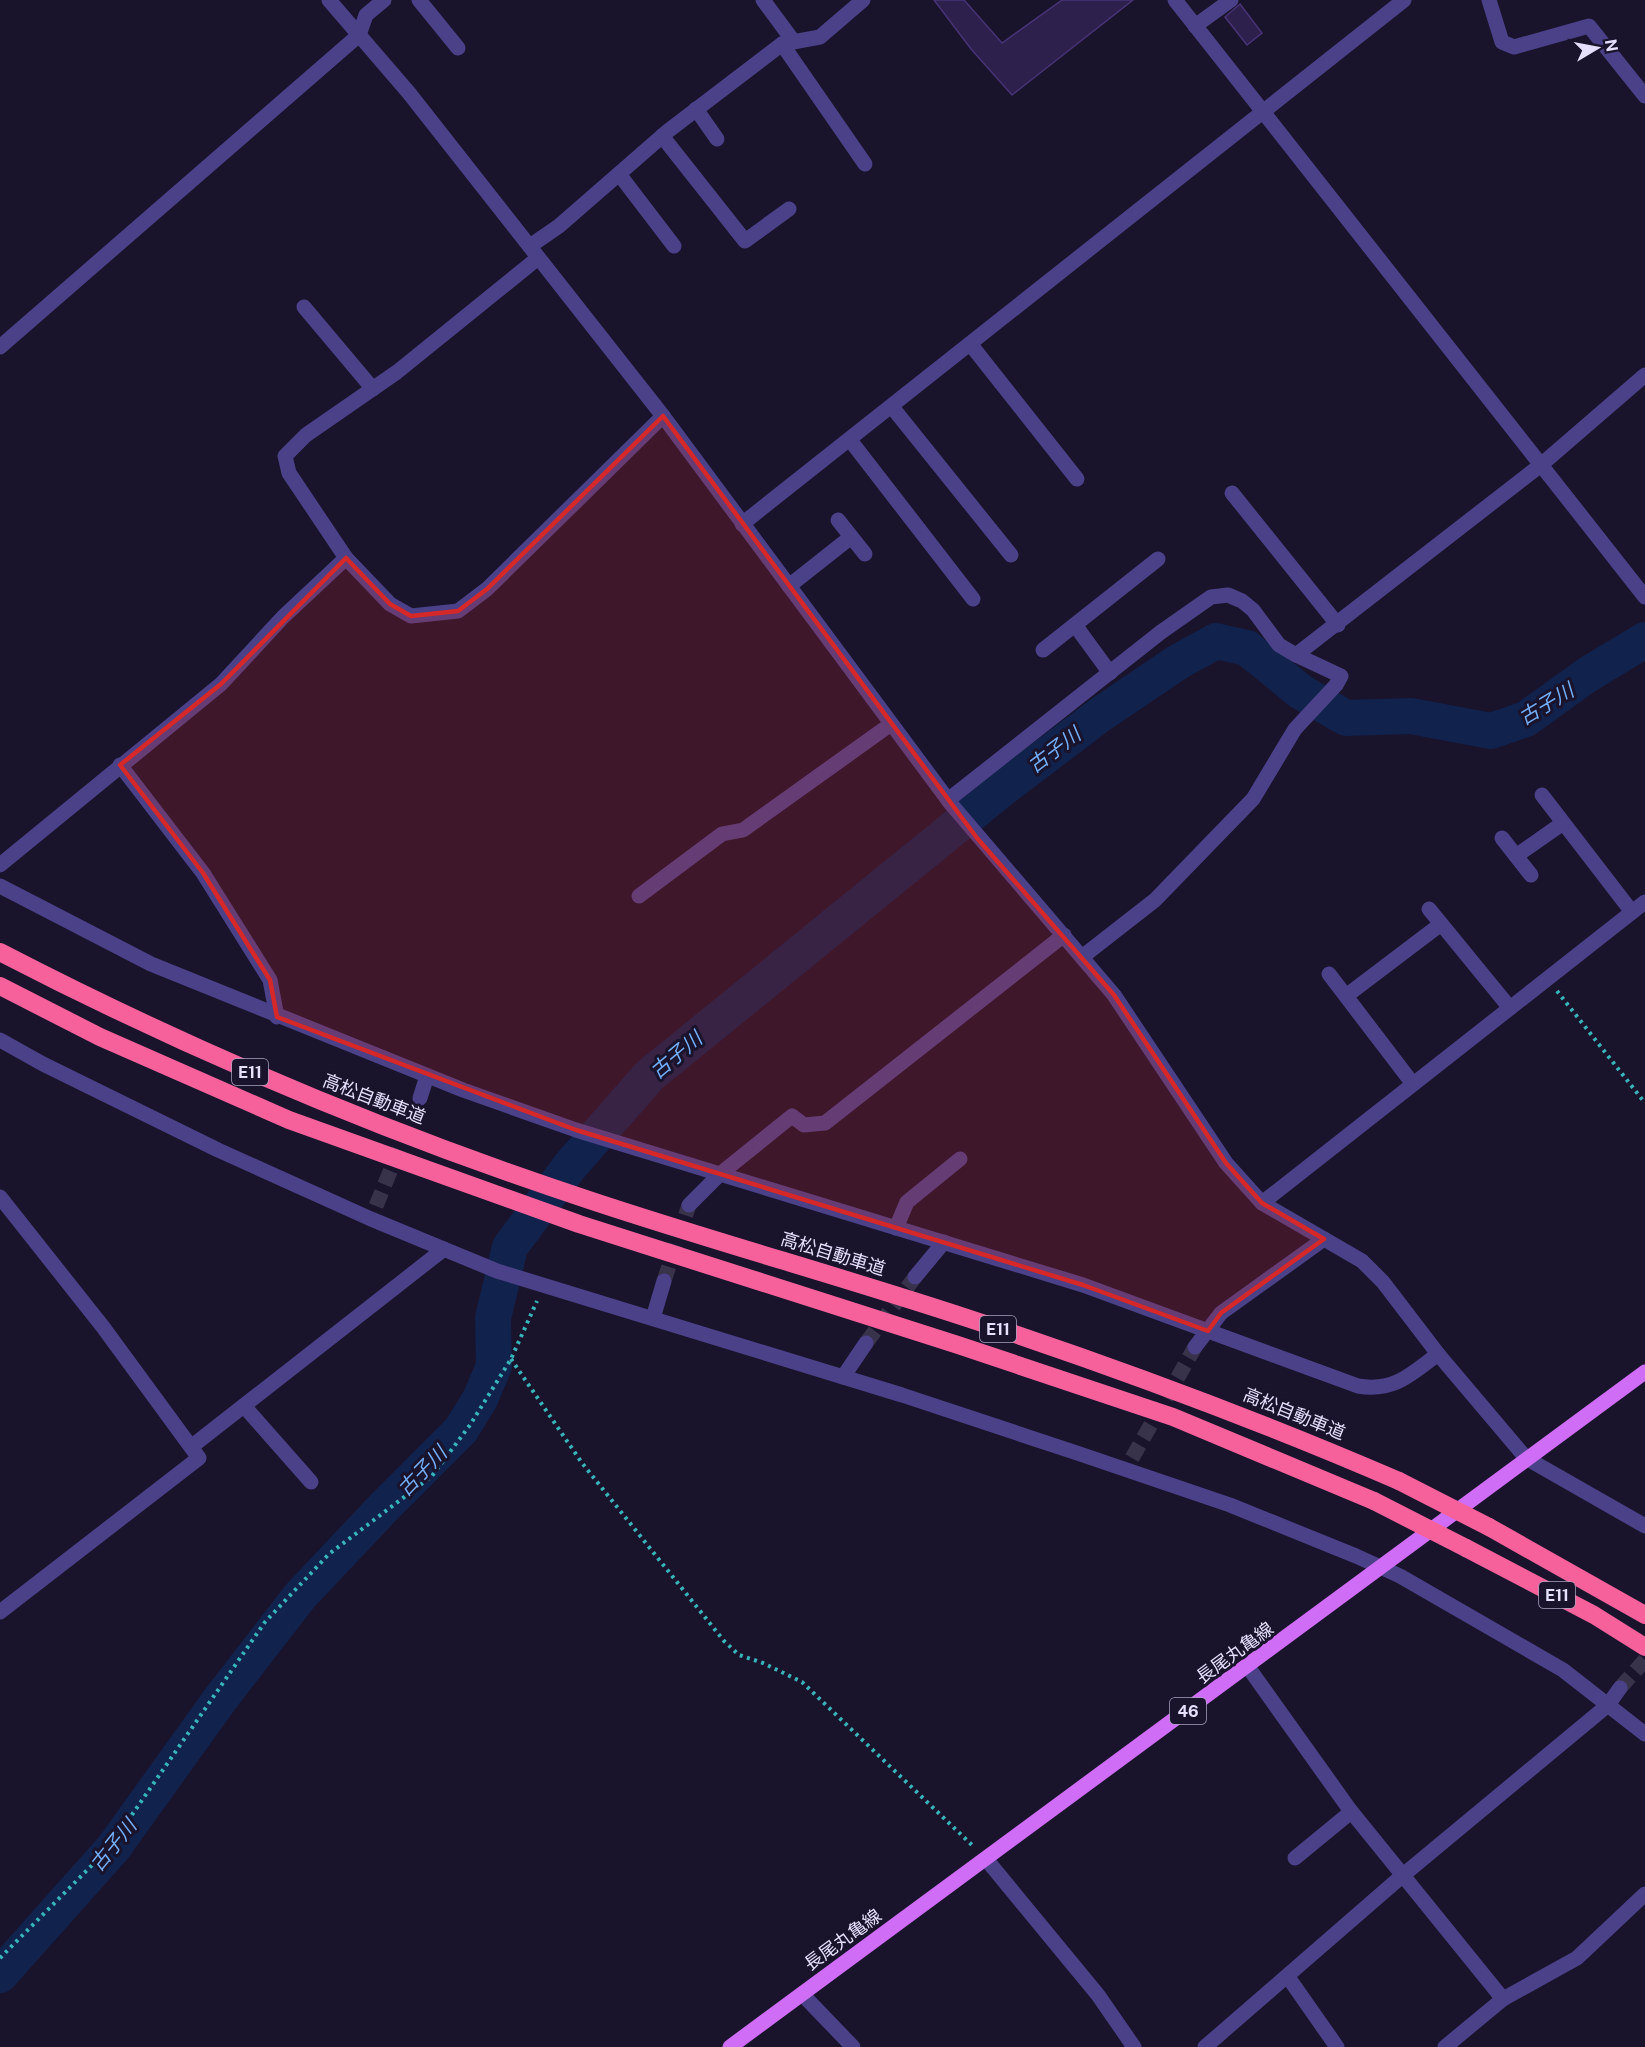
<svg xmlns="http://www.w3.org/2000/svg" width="1645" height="2047" font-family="'Public Sans','Noto Sans JP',sans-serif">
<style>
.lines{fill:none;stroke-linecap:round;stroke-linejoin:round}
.river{stroke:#11224c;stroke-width:36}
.building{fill:#2d204c;stroke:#473376;stroke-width:1.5}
.minor-tunnel{stroke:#39324b;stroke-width:15;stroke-dasharray:15 8;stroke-linecap:butt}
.path{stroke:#38b5b9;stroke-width:4;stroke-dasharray:3 4.5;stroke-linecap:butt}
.minor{stroke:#4a4188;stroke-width:15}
.tertiary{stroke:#4a4188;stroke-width:15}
.primary{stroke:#d06df7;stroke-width:15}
.motorway{stroke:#f7619b;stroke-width:18}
.motorway-bridge{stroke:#f7619b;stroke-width:18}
.marked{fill:#d62828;fill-opacity:0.2;stroke:#d62828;stroke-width:4.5;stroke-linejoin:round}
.labels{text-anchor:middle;stroke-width:6;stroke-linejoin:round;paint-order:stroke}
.shield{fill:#1a132c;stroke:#a9a2be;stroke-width:1.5}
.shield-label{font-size:16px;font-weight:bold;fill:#e6e0fd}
.street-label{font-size:18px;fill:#e6e0fd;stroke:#1a132c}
.water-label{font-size:20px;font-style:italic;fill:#73aef8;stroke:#1a132c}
</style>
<rect width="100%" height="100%" fill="#1a132c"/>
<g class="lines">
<!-- river -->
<polyline class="river" points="0,1975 114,1847 221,1698 300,1596 384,1507 461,1430 480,1399 494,1366 493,1318 510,1247 570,1166 650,1075 1002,789 1101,714 1178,662 1216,641 1247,648 1301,692 1346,718 1411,716 1491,731 1526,719 1587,675 1645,640"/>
</g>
<!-- building -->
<g class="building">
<polygon points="934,0 964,0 1002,43 1062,0 1133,0 1012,95 971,49"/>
<polygon points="1240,4 1262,33 1247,45 1225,17"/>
</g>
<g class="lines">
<!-- minor-tunnel -->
<g class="minor-tunnel">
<polyline points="376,1206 420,1098"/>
<polyline points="664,1281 689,1205"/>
<polyline points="866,1343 915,1277"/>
<polyline points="1132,1458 1195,1347"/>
<polyline points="1620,1688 1645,1660"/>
</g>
<!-- path -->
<g class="path">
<polyline points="1557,991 1645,1103"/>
<polyline points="511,1359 582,1463 724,1641 739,1655 763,1663 802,1682 973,1846"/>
<polyline points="0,1958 109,1848 265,1622 329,1554 432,1476 470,1425 511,1359 537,1301"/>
</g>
<!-- minor -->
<g class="minor">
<polyline points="329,0 409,93 663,416 951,804 1114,995 1226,1163 1262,1203 1362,1261 1383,1282 1438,1354 1526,1458"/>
<polyline points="419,0 458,48"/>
<polyline points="763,0 794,42"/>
<polyline points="1175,0 1645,597"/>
<polyline points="1489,0 1502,42 1514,47 1589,26 1645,96"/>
<polyline points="1195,26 1231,0"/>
<polyline points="782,44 865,164"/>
<polyline points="696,109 717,139"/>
<polyline points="662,136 745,241 789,209"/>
<polyline points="619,174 674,246"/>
<polyline points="530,246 559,226 668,131 782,44 820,37 863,0"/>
<polyline points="538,258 397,372 306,435 285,456 289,473 346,558 390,604 411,616 458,611 487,589 663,416"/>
<polyline points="304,307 373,389"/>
<polyline points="971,345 1077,479"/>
<polyline points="0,347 359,35 366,15 384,0"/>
<polyline points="892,407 1011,555"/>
<polyline points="850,440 973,599"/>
<polyline points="1232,493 1338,625"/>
<polyline points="838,520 865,554"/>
<polyline points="742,524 1404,0"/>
<polyline points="789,586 851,537"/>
<polyline points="1075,625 1110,673"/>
<polyline points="1043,650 1158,559"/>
<polyline points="120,765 203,873 270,980 277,1017"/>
<polyline points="1542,795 1632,912"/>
<polyline points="948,800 1161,632 1211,597 1228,595 1242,601 1253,610 1279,645 1296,655"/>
<polyline points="1502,838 1531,875"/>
<polyline points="1516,856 1563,823"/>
<polyline points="0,865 221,684 283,617 346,558"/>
<path d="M0,886L151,964L463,1090L576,1130L1083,1285L1358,1386C1394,1392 1410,1375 1438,1354"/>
<polyline points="639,896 722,834 743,830 891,724"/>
<polyline points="1429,909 1510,1008"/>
<polyline points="1082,957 1155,900 1253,799 1295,729 1336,685 1341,676 1296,655 1542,464 1645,375"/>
<polyline points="1329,974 1413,1084"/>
<polyline points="1346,996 1441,924"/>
<polyline points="0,1040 43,1064 218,1150 371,1219 497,1271 902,1395 1077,1453 1230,1505 1356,1556 1400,1576 1563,1670 1645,1734"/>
<polyline points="420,1098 427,1076"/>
<polyline points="0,1197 103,1327 199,1458 0,1612"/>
<polyline points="1262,1203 1645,902"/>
<polyline points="689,1205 720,1174 792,1116 804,1125 825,1123 1064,935"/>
<polyline points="896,1228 907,1202 960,1159"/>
<polyline points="915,1277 944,1242"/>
<polyline points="653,1318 664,1281"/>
<polyline points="1195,1347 1221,1313 1324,1239"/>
<polyline points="843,1377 866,1343"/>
<polyline points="244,1406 311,1482"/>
<polyline points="191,1447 444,1249"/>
<polyline points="1248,1667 1350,1810 1503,1999 1445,2047"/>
<polyline points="1295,1858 1351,1812"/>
<polyline points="986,1859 1098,1995 1134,2047"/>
<polyline points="1288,1977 1337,2047"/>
<polyline points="802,1994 853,2047"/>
<polyline points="1503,1999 1577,1958 1645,1894"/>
<polyline points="1205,2047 1402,1876 1608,1705 1620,1688"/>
</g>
<!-- tertiary -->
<polyline class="tertiary" points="1526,1458 1645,1526"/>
<!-- primary -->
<polyline class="primary" points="730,2047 1645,1372"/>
<!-- motorway -->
<g class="motorway">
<path d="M0,952C189,1050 386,1133 589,1200C715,1242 843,1277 970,1319C1115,1367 1258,1420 1399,1481"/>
<polyline points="0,986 100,1037 289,1120 579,1224 958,1345 1173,1417 1374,1501"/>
<polyline points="1489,1527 1645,1615"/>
<polyline points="1466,1548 1594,1615 1645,1647"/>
</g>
<!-- motorway-bridge -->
<g class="motorway-bridge">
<polyline points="1399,1481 1489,1527"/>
<polyline points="1374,1501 1466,1548"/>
</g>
</g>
<!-- marked area -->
<path class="marked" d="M663,416L977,838L1114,995L1226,1163L1262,1203L1324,1239L1221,1313L1208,1331L1083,1285L576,1130L277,1017L270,980L203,873L120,765L221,684L346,558L390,604L411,616L458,611L487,589Z"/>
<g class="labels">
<!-- shield labels -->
<g class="shield">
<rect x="232" y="1059" width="36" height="26" rx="4.5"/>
<rect x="980" y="1316" width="36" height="26" rx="4.5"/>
<rect x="1539" y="1582" width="36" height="26" rx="4.5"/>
<rect x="1170" y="1698" width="36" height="26" rx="4.5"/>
</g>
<g class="shield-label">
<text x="250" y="1078">E11</text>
<text x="998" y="1335">E11</text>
<text x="1557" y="1601">E11</text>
<text x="1188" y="1717">46</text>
</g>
<!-- street labels -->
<g class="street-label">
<text transform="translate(374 1099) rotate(21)" y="6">高松自動車道</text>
<text transform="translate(833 1254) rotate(17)" y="6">高松自動車道</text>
<text transform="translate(1294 1414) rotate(22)" y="6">高松自動車道</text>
<text transform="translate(1235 1653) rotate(-36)" y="6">長尾丸亀線</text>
<text transform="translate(843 1940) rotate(-36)" y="6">長尾丸亀線</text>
</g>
<!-- water labels -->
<g class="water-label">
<text transform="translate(1546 704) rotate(-31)" y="7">古子川</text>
<text transform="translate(1054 750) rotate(-37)" y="7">古子川</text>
<text transform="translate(676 1055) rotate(-40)" y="7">古子川</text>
<text transform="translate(422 1471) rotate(-46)" y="7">古子川</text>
<text transform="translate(113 1845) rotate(-51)" y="7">古子川</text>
</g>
</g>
<!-- north arrow -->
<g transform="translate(1597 48) rotate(80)" stroke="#1a132c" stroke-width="4.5" paint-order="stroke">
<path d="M0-4.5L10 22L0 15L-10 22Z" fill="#e6e0fd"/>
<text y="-9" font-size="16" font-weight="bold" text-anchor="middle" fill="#e6e0fd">N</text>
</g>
</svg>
